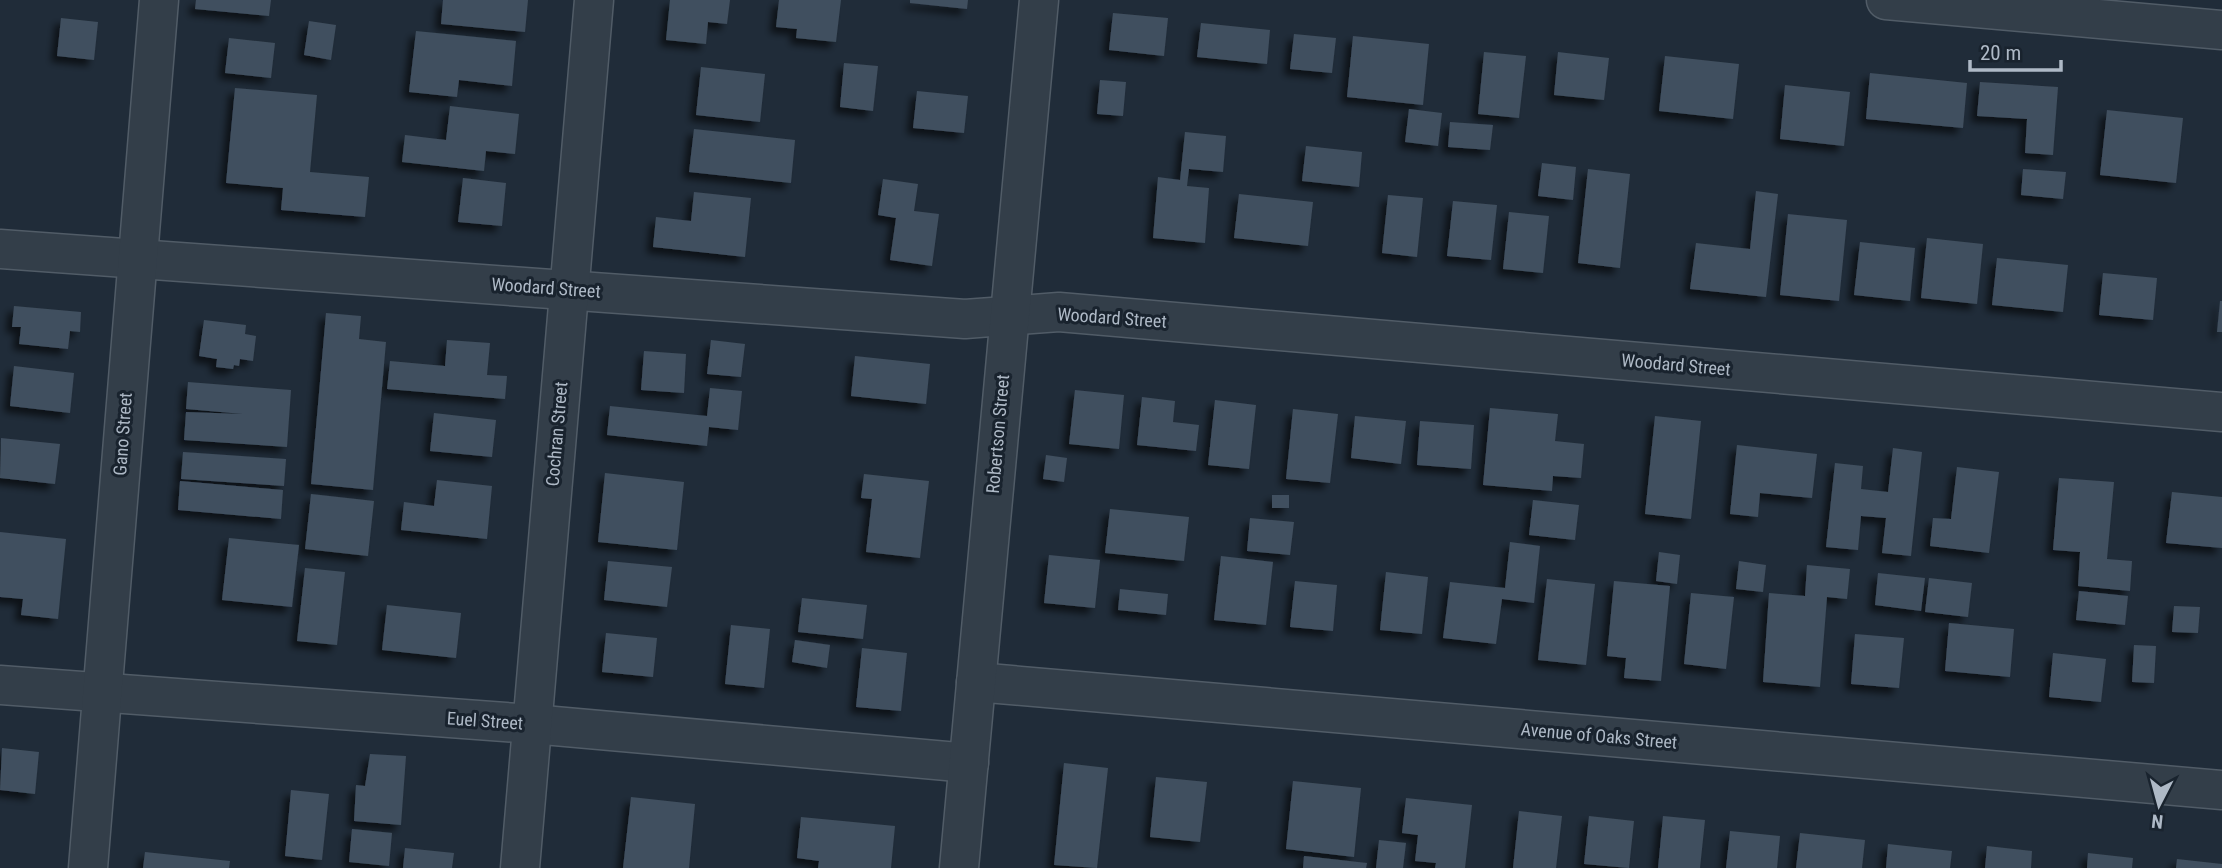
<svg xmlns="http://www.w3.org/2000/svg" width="2222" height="868" font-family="'Roboto Condensed',sans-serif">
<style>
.building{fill:#404f5e;filter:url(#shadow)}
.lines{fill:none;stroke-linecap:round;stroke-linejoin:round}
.minor-casing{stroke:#515c67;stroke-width:41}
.minor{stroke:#333e49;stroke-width:38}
.labels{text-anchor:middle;stroke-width:6;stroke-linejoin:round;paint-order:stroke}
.street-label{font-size:18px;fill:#aeb9c6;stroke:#19232e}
</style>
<defs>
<filter id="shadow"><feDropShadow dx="-6" dy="6" stdDeviation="3.5" flood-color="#0009"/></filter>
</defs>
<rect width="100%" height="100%" fill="#202c39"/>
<!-- building -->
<g class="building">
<polygon points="196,0 271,0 269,16 195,9"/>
<polygon points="443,0 528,0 525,32 441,24"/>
<polygon points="670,0 730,0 727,24 708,22 706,44 666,40"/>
<polygon points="779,0 841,0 836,42 796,38 797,29 776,27"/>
<polygon points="910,0 968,0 967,9 910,3"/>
<polygon points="1113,13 1168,18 1164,56 1109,50"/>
<polygon points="61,18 98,22 94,60 57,56"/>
<polygon points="309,21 336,25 331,60 304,55"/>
<polygon points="1201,23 1270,30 1267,64 1197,57"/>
<polygon points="416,31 516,41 512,86 459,80 457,97 409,92"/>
<polygon points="1294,34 1336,38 1332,73 1290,69"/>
<polygon points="1353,36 1429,44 1423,105 1347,97"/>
<polygon points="229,38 275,43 271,78 225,73"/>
<polygon points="1484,52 1526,56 1519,118 1478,114"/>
<polygon points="1558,52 1609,58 1604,100 1554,95"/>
<polygon points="1665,56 1739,64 1733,119 1659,111"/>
<polygon points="844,63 878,66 873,111 840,107"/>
<polygon points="701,67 765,74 760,122 696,115"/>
<polygon points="1870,73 1967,83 1963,128 1866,119"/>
<polygon points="1100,80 1126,82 1123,116 1097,114"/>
<polygon points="1980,82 2058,87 2053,155 2025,153 2027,119 1977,116"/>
<polygon points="1785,85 1850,92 1844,146 1780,139"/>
<polygon points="235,88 317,95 310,172 369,177 365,217 281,210 283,188 226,183"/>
<polygon points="917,91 968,96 964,133 913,128"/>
<polygon points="450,106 519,114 515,154 486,151 484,171 402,162 405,135 446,140"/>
<polygon points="1409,109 1442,113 1438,146 1405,142"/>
<polygon points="2107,110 2183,118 2176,183 2100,175"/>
<polygon points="1450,122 1493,125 1490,150 1448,147"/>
<polygon points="694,129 795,140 791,183 689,172"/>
<polygon points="1185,132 1226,136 1223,172 1189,169 1187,186 1209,188 1205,243 1153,238 1158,177 1180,180"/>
<polygon points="1306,146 1362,152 1359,187 1302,181"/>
<polygon points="1542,163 1576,167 1573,200 1538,196"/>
<polygon points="1588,169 1630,174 1620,268 1578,263"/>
<polygon points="2023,169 2066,172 2063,199 2021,195"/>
<polygon points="463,178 506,183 502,226 458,222"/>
<polygon points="883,179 918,184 914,211 939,214 932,266 890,260 896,218 878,215"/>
<polygon points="1756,191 1778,194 1766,297 1690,289 1696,243 1750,249"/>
<polygon points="694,192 751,198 745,257 653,247 656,217 691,221"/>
<polygon points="1239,194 1313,202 1308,246 1234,238"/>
<polygon points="1388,195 1423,198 1417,257 1382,253"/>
<polygon points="1453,201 1497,205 1491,260 1447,256"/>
<polygon points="1509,212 1549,216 1543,273 1503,269"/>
<polygon points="1788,214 1847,220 1839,301 1780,295"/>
<polygon points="1927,238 1983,244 1977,304 1921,298"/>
<polygon points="1860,242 1915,248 1910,301 1854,295"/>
<polygon points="1997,258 2068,265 2063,312 1992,305"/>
<polygon points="2103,273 2157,278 2153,320 2099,315"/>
<polygon points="2220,301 2222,301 2222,332 2217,332"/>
<polygon points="14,306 81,312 80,332 70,331 68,349 19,344 21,327 12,327"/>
<polygon points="326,313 361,316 359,339 386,342 373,490 311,484"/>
<polygon points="204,320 246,325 245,334 256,336 253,361 240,359 239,366 234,365 233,369 216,367 217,359 199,356"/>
<polygon points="447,340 490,343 487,375 507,376 505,399 387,389 390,361 445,366"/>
<polygon points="711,340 745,344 741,377 707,374"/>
<polygon points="644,351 686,354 684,393 641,390"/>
<polygon points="855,356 930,364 926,404 851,396"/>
<polygon points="14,366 74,373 70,413 10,406"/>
<polygon points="188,382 291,390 287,447 184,440 186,412 243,414 186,409"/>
<polygon points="710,388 742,391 738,430 709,427 707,446 607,435 610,406 707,416"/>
<polygon points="1075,390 1124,395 1119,449 1069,444"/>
<polygon points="1142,397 1175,401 1173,422 1199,425 1196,451 1137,445"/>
<polygon points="1215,400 1256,405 1249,469 1208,465"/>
<polygon points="1490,408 1558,414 1555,441 1584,444 1581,478 1553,476 1552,491 1483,485"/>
<polygon points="1293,409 1338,414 1330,483 1286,479"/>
<polygon points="434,413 496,420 492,457 430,451"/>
<polygon points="1355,416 1406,421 1401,464 1351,458"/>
<polygon points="1655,416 1701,421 1691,519 1645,514"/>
<polygon points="1420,421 1474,425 1471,469 1417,465"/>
<polygon points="1,438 60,444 55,484 0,478"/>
<polygon points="1737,445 1817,454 1812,498 1760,493 1758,517 1730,514"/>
<polygon points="1893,448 1922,452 1911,556 1882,553 1886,518 1861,516 1858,550 1826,547 1835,463 1863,466 1861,489 1888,492"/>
<polygon points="183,452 286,459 284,486 181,479"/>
<polygon points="1046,455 1067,458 1064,482 1043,479"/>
<polygon points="1957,467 1999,472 1989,553 1930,546 1933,518 1951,519"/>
<polygon points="605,473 684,482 677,550 598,542"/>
<polygon points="864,474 929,481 920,558 866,552 872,499 861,498"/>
<polygon points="2059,478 2114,482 2107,559 2132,561 2130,591 2078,586 2080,552 2053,550"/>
<polygon points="437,480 492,486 487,539 401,530 404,502 434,506"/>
<polygon points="180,481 283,490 281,519 178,510"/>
<polygon points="2172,492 2222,497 2222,548 2166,543"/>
<polygon points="311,494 374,501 368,556 305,549"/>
<rect x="1272" y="495" width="17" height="13"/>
<polygon points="1533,500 1579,505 1575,540 1529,535"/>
<polygon points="1110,509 1189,517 1184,561 1105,553"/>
<polygon points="1250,518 1294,522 1290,555 1247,551"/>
<polygon points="0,532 66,539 58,619 21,615 23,599 0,597"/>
<polygon points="229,538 299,545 292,607 222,600"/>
<polygon points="1510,542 1540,546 1534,603 1502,599 1496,644 1443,638 1450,582 1505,588"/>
<polygon points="1659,552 1680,555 1677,584 1656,581"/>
<polygon points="1049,555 1100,560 1095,608 1044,603"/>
<polygon points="1221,556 1273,562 1266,625 1214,620"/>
<polygon points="608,561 672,567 667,607 604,600"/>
<polygon points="1739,561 1766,565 1763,592 1736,589"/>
<polygon points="1807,565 1850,569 1847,599 1827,597 1820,687 1763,682 1769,593 1805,596"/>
<polygon points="305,568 345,572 337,645 297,641"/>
<polygon points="1386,572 1428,577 1422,634 1380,630"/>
<polygon points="1878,573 1925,578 1921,611 1875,605"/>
<polygon points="1929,578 1972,583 1968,617 1925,612"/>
<polygon points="1547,579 1595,584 1586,665 1538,660"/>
<polygon points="1295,581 1337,585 1333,631 1290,627"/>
<polygon points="1614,581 1670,586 1661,681 1624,678 1626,658 1607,656"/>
<polygon points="1120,589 1168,594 1166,615 1118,610"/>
<polygon points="2079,591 2128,596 2125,625 2076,620"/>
<polygon points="1691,593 1734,597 1726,669 1684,664"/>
<polygon points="802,598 867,605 863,639 798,632"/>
<polygon points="387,605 461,613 456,658 382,650"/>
<polygon points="2174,606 2200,607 2198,633 2172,632"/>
<polygon points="1949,623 2014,629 2010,677 1945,671"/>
<polygon points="731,625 770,629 764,688 725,684"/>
<polygon points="606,633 657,638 653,677 602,672"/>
<polygon points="1855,634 1904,638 1899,688 1851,684"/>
<polygon points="795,640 830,645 827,668 792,662"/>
<polygon points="2134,645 2156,646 2154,683 2132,682"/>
<polygon points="862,648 907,653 901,711 856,707"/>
<polygon points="2053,653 2106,659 2101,702 2049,697"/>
<polygon points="2,748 39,752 35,794 0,790"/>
<polygon points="370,754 406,756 401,825 354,821 356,785 365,786"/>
<polygon points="1064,763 1108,768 1097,868 1054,865"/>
<polygon points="1156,777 1207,782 1200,842 1150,837"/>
<polygon points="1293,781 1361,788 1354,857 1286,849"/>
<polygon points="291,790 329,794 322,860 285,856"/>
<polygon points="631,797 695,804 689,868 623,868"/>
<polygon points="1406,798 1472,805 1465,868 1435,868 1436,863 1415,861 1418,835 1402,833"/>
<polygon points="1519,811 1562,816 1556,868 1513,868"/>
<polygon points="1589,816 1634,821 1629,868 1584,864"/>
<polygon points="1663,816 1705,820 1700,868 1658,868"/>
<polygon points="801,817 895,826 891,868 818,868 819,861 797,858"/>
<polygon points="352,829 392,833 389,866 349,862"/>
<polygon points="1730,831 1780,836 1777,868 1726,868"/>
<polygon points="1800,833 1865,840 1862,868 1796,868"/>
<polygon points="1379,840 1406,843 1403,868 1376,868"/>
<polygon points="1888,844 1952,851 1950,868 1886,868"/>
<polygon points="1987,846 2032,851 2031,868 1985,868"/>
<polygon points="405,848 454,853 452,868 403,868"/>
<polygon points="145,852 230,861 229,868 143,868"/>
<polygon points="2088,853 2133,858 2132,868 2087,868"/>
<polygon points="1304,856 1367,863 1366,868 1303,868"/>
<polygon points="2177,859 2222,864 2222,868 2176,868"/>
</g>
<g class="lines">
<!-- minor casing -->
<g class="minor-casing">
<g id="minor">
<polyline points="1886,0 2222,30"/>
<polyline points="0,249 965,319 1059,312 2222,412"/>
<polyline points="976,682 2222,790"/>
<polyline points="0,685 532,724 969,763"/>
<polyline points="88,868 159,0"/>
<polyline points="520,868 594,0"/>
<polyline points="959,868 1039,0"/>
</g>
</g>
<!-- minor -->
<use href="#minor" class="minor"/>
</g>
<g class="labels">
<!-- street labels -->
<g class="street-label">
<text transform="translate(546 288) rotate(4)" y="6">Woodard Street</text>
<text transform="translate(1112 318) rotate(4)" y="6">Woodard Street</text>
<text transform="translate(1676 365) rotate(5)" y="6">Woodard Street</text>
<text transform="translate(123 434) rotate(-86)" y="6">Gano Street</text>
<text transform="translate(557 434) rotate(-85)" y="6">Cochran Street</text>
<text transform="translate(998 434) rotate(-85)" y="6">Robertson Street</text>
<text transform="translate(485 721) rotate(4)" y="6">Euel Street</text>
<text transform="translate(1599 736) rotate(5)" y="6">Avenue of Oaks Street</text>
</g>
</g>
<!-- north arrow -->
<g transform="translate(2159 805) rotate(186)" stroke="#19232e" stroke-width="5" paint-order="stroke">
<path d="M0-5L12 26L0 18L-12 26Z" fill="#aeb9c6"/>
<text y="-10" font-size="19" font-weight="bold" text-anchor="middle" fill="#aeb9c6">N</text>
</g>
<!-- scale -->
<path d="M1970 60v10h91v-10" fill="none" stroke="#aeb9c6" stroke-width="3.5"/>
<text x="1980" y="60" font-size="21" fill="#aeb9c6" stroke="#19232e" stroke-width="5" paint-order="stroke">20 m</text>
</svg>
